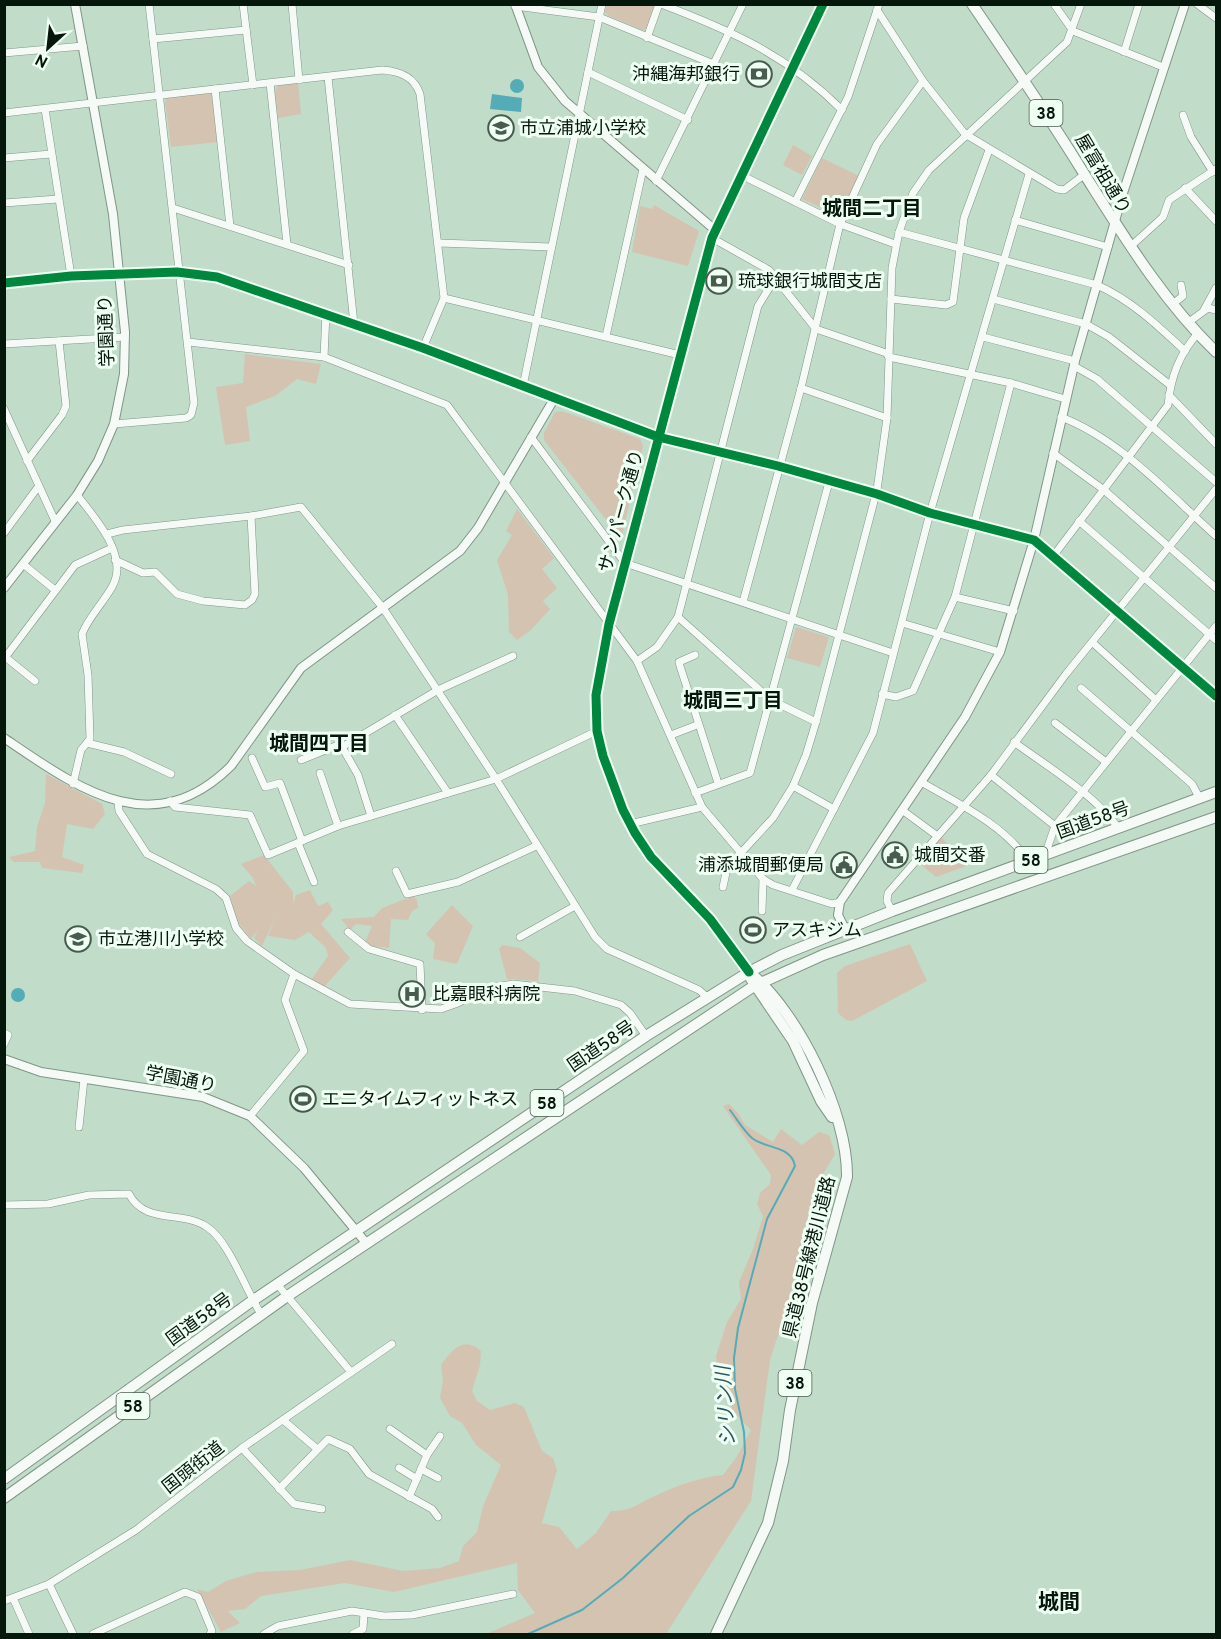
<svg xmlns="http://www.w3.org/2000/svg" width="1221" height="1639" font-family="Overpass,'Noto Sans JP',sans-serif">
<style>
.green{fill:#d5c3b2}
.water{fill:#54acb6}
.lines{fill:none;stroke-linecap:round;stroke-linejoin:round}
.stream{stroke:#54acb6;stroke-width:2}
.minor-casing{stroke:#819587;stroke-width:8}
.tertiary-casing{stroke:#819587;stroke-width:10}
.primary-casing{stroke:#819587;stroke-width:12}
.trunk-casing{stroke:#819587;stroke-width:12}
.minor{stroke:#f6faf7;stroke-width:7}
.tertiary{stroke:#f6faf7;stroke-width:8}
.primary{stroke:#f6faf7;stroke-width:10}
.trunk{stroke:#f6faf7;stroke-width:10}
.cycleway-casing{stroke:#f0fff4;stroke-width:13}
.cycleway{stroke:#00873e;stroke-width:9}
.labels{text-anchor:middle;stroke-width:6;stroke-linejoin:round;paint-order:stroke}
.shield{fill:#f0fff4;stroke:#4c5d51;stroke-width:1.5}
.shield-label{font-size:16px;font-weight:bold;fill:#05170b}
.poi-label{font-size:18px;fill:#05170b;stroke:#f0fff4;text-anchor:start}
.street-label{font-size:18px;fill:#05170b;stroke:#f0fff4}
.neighbourhood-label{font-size:20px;font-weight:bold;fill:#05170b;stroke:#f0fff4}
.water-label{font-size:20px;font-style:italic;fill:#285660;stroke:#f0fff4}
.quarter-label{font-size:21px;font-weight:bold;fill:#05170b;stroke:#f0fff4}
</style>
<rect width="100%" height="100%" fill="#c1dcc9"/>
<!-- green -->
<g class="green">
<polygon points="607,5 658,5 649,28 643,30 609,16 605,12"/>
<polygon points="298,82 301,114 278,118 275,91 279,84"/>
<polygon points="209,93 213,96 218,142 171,147 165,101 168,97"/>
<polygon points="793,145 812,156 802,175 783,165"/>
<polygon points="822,158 859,176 839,216 802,199"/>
<polygon points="654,205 699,231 688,266 632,252 640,206 652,209"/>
<polygon points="245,354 321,364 316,384 297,379 275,396 246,407 250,441 225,445 216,387 243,383"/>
<polygon points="562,411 640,439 643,446 621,539 544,440 544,433 555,412"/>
<polygon points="517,509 554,558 542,569 557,588 543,601 550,609 531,630 517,640 509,632 508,595 497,560 512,535 506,531"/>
<polygon points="796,627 829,637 820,667 787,658"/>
<polygon points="46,774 102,804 105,814 93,829 67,824 62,857 84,865 82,873 42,868 40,862 14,862 9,857 35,851 37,827 45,803"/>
<polygon points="940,835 966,866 936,877 919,863"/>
<polygon points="264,855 293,892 293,904 296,895 310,890 318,906 328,902 333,910 321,924 350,958 324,987 311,980 328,956 326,948 309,932 295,940 268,936 277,915 262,946 254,938 258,930 251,939 238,923 230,896 249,881 256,886 253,878 241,864"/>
<polygon points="413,896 417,900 418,908 412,911 408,920 391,919 389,948 371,946 365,942 372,926 356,924 350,930 341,919 374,917 382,908"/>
<polygon points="452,905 473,926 457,964 433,959 435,943 426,934"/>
<polygon points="910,944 927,981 852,1021 846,1020 838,1013 837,973 845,966"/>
<polygon points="502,945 520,948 540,963 538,981 507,979 499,949"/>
<path d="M729,1104L738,1113L745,1125L773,1142L781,1129L802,1145L819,1132L829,1135L835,1154L814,1189L789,1301L770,1360L751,1501L666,1634H486L535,1613L518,1590L517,1563L394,1592L345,1583L261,1596L245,1609L228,1611L240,1623L221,1632L197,1589L208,1592L226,1581L256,1572L300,1570L350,1560L403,1571L440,1568L459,1561L463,1546L477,1532L483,1506L501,1465L476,1445L462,1423L450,1416L440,1398L443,1380L441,1365C451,1350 464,1335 481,1351L480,1365L472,1391L477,1401L490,1410L515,1403L524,1407L542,1451L553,1458L557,1470L542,1523L559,1527L577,1549L596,1533L611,1511C633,1511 636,1504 655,1496C676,1486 700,1477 723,1475L736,1458L751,1430L734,1412L718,1384L716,1356L727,1322L741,1299L739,1282L753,1249L763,1216L757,1204L760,1193L770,1184L771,1175L723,1106Z"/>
</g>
<!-- water -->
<g class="water">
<circle cx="517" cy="86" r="7"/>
<polygon points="492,94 522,98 521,112 490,109"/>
<circle cx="18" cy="995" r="7"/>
</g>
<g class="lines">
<!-- stream -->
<path class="stream" d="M528,1634L582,1610L623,1578L689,1516L733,1487L741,1470L745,1453L744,1432L735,1389L734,1358L738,1328L767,1219L795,1166C791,1145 765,1149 752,1138C743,1130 737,1119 730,1110"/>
<!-- minor casing -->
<g class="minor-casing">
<g id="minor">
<polyline points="243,4 253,85"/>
<polyline points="292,4 299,80"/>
<path d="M661,4C732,31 787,55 842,110"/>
<polyline points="1054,4 1073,31 1163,67"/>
<polyline points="1197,4 1216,18"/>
<polyline points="515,6 599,17 716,65"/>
<polyline points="877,10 923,81 965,134 1057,189 1064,190 1085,174"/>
<polyline points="647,38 659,4"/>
<polyline points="153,39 246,30"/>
<polyline points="1124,52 1139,4"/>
<polyline points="4,53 83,46"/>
<polyline points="588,72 688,120"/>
<polyline points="328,77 354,324"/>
<polyline points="270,83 287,244"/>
<polyline points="215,89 230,226"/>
<polyline points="45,109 71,276"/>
<path d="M4,113L382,70C399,71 414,76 420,94L444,298L423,348"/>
<polyline points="1183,115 1191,137 1213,172"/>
<polyline points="4,158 51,154"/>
<polyline points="741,175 840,224 895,244"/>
<polyline points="656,181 743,4"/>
<polyline points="1185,188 1216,221"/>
<polyline points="795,202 848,97 879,4"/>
<polyline points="4,203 58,199"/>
<polyline points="173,208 349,265"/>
<polyline points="1015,220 1108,247"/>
<path d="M899,232L1097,285C1131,300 1157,325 1185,351"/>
<polyline points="712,238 769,270 816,329 886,353 889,357 1011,383 1065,399"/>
<polyline points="439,243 551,247"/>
<polyline points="1130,247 1163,217 1169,200 1216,169"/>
<polyline points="4,283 71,276 120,275"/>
<polyline points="444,298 680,355"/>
<polyline points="891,299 946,305 953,302 964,218 989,150"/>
<polyline points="993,299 1086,324 1109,337 1170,385"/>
<polyline points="1174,303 1183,296 1181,285"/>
<polyline points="1204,310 1216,288"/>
<polyline points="1189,322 1208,308 1216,310"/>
<polyline points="606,336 643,169"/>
<polyline points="983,337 1075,361"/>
<polyline points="188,342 324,357 447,405 637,661 702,807 763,879 773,885 832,904 840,902"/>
<polyline points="4,344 125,337"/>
<polyline points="324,357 326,313"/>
<polyline points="1074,366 1097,379 1216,482"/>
<polyline points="523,386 602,4"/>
<polyline points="801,388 887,418"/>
<polyline points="1169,395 1216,444"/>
<polyline points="4,409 55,521"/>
<path d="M1061,417C1121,440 1169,494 1216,536"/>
<polyline points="114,424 186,418 191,415 194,403 149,4"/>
<polyline points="531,437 625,563 893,653"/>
<polyline points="658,437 778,466 877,494 930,513 1034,540 1216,696"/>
<polyline points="1053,453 1104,490 1216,588"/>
<polyline points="27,461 62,415 66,406 59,341"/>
<polyline points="1079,521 1216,640"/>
<polyline points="4,533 38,487"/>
<polyline points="107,534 123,530 251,516 301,507 383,608 496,779 595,937 607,949 699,990 708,998"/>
<path d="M1054,555L1168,405C1171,376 1179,355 1198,333"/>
<polyline points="115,560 143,573 155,572 177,594 203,601 245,605 252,600 255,594 251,516"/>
<polyline points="23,564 55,590"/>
<polyline points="955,597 1014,611"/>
<polyline points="743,602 801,388 840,224 877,144 923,81"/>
<polyline points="678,617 771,700 816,722"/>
<polyline points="902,623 1000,652"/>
<polyline points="1093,643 1156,700"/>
<polyline points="695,655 679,662 680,666 718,783"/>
<polyline points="4,656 35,681"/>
<polyline points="4,659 75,565 112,548"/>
<polyline points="637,661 657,647 678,617 758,306 776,277"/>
<polyline points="1081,688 1192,784 1200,799"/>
<polyline points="882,694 896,697 913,691 955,597 1011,383"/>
<polyline points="395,715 448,793"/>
<polyline points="1055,723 1106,762"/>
<polyline points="671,735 697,725"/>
<path d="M1014,742C1045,765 1098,797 1118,828"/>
<polyline points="87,743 124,752 171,774"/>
<polyline points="342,747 358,775 371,816"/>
<polyline points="252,758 265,787 280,783 302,841"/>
<polyline points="301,760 338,745 342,747 438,690 513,656"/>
<polyline points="320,773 338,826"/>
<polyline points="991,775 1055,826"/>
<path d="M921,782C954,801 1008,827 1027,861"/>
<path d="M73,784L81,750L90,739L88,675L82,634C88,618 103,603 112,587C130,556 95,518 77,495"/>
<polyline points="793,786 834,809"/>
<polyline points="695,793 750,773 829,482"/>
<polyline points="170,801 175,807 250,815 268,855 338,826 496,779 597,731"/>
<polyline points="118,802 119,811 147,854 216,889 226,898 236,928 247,941 294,974 350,1004 441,1009 458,1003 484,989 513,984 575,991 621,1005 630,1013 646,1036"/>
<polyline points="902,810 936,835"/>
<polyline points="630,824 702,807"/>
<polyline points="298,843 314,882"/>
<polyline points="1045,855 1055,826 1216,626"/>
<polyline points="396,871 407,894 458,882 536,846"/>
<polyline points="723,887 727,868 773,818 793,786 806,755 816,722 877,490 887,418 892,268 899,232 913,193 929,170 1067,42 1081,4"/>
<polyline points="792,890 873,733 930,513 1029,174"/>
<polyline points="762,911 763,879"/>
<polyline points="892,911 887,901 888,893 991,775 1066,674 1216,489"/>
<polyline points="348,932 369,949 420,964 422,1010"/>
<polyline points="520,937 575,906"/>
<polyline points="4,1033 8,1035 4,1044"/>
<polyline points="250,1116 304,1051 285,1000 294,974"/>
<polyline points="79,1127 84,1079"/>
<path d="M4,1205L48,1204L89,1195L129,1194C145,1225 182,1210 207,1227C229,1241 246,1291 261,1314"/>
<polyline points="277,1284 351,1372"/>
<polyline points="283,1420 316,1448"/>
<polyline points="390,1429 427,1455"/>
<polyline points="242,1448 294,1504 322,1509"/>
<polyline points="399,1468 417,1479"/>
<polyline points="421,1469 438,1478"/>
<polyline points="279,1489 328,1439 350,1449 369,1474 432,1509 438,1517"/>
<polyline points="409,1497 427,1455 440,1436"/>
<polyline points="49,1584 73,1634"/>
<polyline points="13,1598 29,1634"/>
<polyline points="4,1601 49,1584 136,1530 242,1448 392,1344"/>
<polyline points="93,1634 185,1592 198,1597 212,1631 210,1634"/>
<polyline points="264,1634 278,1626 352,1611 384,1616 412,1615 513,1594"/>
<polyline points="353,1634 363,1629 364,1613"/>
</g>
</g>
<!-- tertiary casing -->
<g class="tertiary-casing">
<g id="tertiary">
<polyline points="515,4 538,67 565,101 715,230"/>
<polyline points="120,275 177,272 217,277 423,348 658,437"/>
<polyline points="4,588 77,495 98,461 114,424 124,374 125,332 113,214 75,4"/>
<path d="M4,738C78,788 152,844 231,766L301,668L460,551L478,528L554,399"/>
<polyline points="845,929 838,915 840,902 965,717 1000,652 1034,540 1075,361 1123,193 1185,4"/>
<polyline points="749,972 710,919 651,857 635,833 623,810 603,756 597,731 596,695 609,624 712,238 823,4"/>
<polyline points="4,1059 41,1072 203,1097 250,1116 304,1168 367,1244"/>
</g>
</g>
<!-- primary casing -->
<g class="primary-casing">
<g id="primary">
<path d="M972,4C1010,60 1048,115 1083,172C1123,235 1162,300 1216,352"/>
<polyline points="751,979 793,1041 821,1101 832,1117"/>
<path d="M716,1634L768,1523L783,1461L790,1410L812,1303L847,1177C848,1114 798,1011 749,972"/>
</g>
</g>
<!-- trunk casing -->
<g class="trunk-casing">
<g id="trunk">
<polyline points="4,1479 252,1301 646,1036 749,972 782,955 892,911 1216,792"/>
<polyline points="4,1498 286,1297 754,986 823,955 1216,817"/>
</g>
</g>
<!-- minor -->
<use href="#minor" class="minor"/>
<!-- tertiary -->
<use href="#tertiary" class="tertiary"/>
<!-- primary -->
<use href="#primary" class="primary"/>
<!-- trunk -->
<use href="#trunk" class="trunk"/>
<!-- cycleway casing -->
<g class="cycleway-casing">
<g id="cycleway">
<polyline points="4,283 71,276 177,272 217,277 423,348 658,437 778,466 877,494 930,513 1034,540 1216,696"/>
<polyline points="749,972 710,919 651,857 635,833 623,810 603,756 597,731 596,695 609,624 712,238 823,4"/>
</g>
</g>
<!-- cycleway -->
<use href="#cycleway" class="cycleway"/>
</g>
<!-- icons -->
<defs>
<g id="bank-ring" transform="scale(1.35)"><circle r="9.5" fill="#f0fff4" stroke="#475c4e" stroke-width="1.5"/><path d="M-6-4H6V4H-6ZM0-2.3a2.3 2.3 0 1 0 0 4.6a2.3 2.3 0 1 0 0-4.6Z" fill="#475c4e"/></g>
<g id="school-ring" transform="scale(1.35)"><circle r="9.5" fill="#f0fff4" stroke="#475c4e" stroke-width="1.5"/><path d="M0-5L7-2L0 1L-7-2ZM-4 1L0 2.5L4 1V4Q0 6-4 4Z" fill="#475c4e"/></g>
<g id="civic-ring" transform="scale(1.35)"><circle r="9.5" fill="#f0fff4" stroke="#475c4e" stroke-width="1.5"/><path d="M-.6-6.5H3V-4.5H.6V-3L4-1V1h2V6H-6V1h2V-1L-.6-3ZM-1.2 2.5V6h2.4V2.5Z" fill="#475c4e"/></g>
<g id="stadium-ring" transform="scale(1.35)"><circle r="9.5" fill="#f0fff4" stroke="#475c4e" stroke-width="1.5"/><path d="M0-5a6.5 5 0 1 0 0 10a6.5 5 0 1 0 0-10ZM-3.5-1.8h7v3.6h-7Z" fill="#475c4e"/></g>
<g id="hospital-ring" transform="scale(1.35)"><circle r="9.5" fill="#f0fff4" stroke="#475c4e" stroke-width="1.5"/><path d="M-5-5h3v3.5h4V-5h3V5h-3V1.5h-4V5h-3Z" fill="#475c4e"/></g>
</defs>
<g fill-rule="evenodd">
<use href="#bank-ring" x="759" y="74"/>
<use href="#school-ring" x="501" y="128"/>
<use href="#bank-ring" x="719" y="281"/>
<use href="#civic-ring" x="895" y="855"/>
<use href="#civic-ring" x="844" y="865"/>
<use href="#stadium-ring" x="753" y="930"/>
<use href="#school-ring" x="78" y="939"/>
<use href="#hospital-ring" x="412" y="994"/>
<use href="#stadium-ring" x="303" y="1099"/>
</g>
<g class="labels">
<!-- shield labels -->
<g class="shield">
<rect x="1029.5" y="100" width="33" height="26" rx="4.5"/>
<rect x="1014.5" y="847" width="33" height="26" rx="4.5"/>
<rect x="530.5" y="1090" width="33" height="26" rx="4.5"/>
<rect x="778.5" y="1370" width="33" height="26" rx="4.5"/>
<rect x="116.5" y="1393" width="33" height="26" rx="4.5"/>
</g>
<g class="shield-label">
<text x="1046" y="119">38</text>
<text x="1031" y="866">58</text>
<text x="547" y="1109">58</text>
<text x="795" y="1389">38</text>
<text x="133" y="1412">58</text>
</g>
<!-- poi labels -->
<g class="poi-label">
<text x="740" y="80" text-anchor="end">沖縄海邦銀行</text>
<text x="520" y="134">市立浦城小学校</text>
<text x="738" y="287">琉球銀行城間支店</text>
<text x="914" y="861">城間交番</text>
<text x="824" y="871" text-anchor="end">浦添城間郵便局</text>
<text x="772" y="936">アスキジム</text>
<text x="98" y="945">市立港川小学校</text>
<text x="432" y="1000">比嘉眼科病院</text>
<text x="322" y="1105">エニタイムフィットネス</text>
</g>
<!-- street labels -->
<g class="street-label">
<text transform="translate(1103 174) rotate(59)" y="6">屋富祖通り</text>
<text transform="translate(106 331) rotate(-92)" y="6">学園通り</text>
<text transform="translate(621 511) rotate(-75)" y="6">サンパーク通り</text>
<text transform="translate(1093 820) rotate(-20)" y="6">国道58号</text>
<text transform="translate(601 1046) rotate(-34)" y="6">国道58号</text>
<text transform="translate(181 1079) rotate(11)" y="6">学園通り</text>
<text transform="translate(809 1257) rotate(-76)" y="6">県道38号線港川道路</text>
<text transform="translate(199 1319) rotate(-36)" y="6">国道58号</text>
<text transform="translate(193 1467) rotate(-38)" y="6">国頭街道</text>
</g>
<!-- neighbourhood labels -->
<g class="neighbourhood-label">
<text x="872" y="215">城間二丁目</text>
<text x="733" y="707">城間三丁目</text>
<text x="319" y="750">城間四丁目</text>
</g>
<!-- water labels -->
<g class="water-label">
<text transform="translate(725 1406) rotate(-94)" y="7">シリン川</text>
</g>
<!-- quarter labels -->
<g class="quarter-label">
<text x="1059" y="1609">城間</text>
</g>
</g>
<!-- border -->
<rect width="1221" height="1639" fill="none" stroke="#05170b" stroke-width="12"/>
<!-- north arrow -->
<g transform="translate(48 48) rotate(207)" stroke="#f0fff4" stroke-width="4.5" paint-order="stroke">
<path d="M0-4.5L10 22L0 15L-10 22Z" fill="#05170b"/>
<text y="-9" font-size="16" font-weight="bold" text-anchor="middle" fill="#05170b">N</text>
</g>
</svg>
